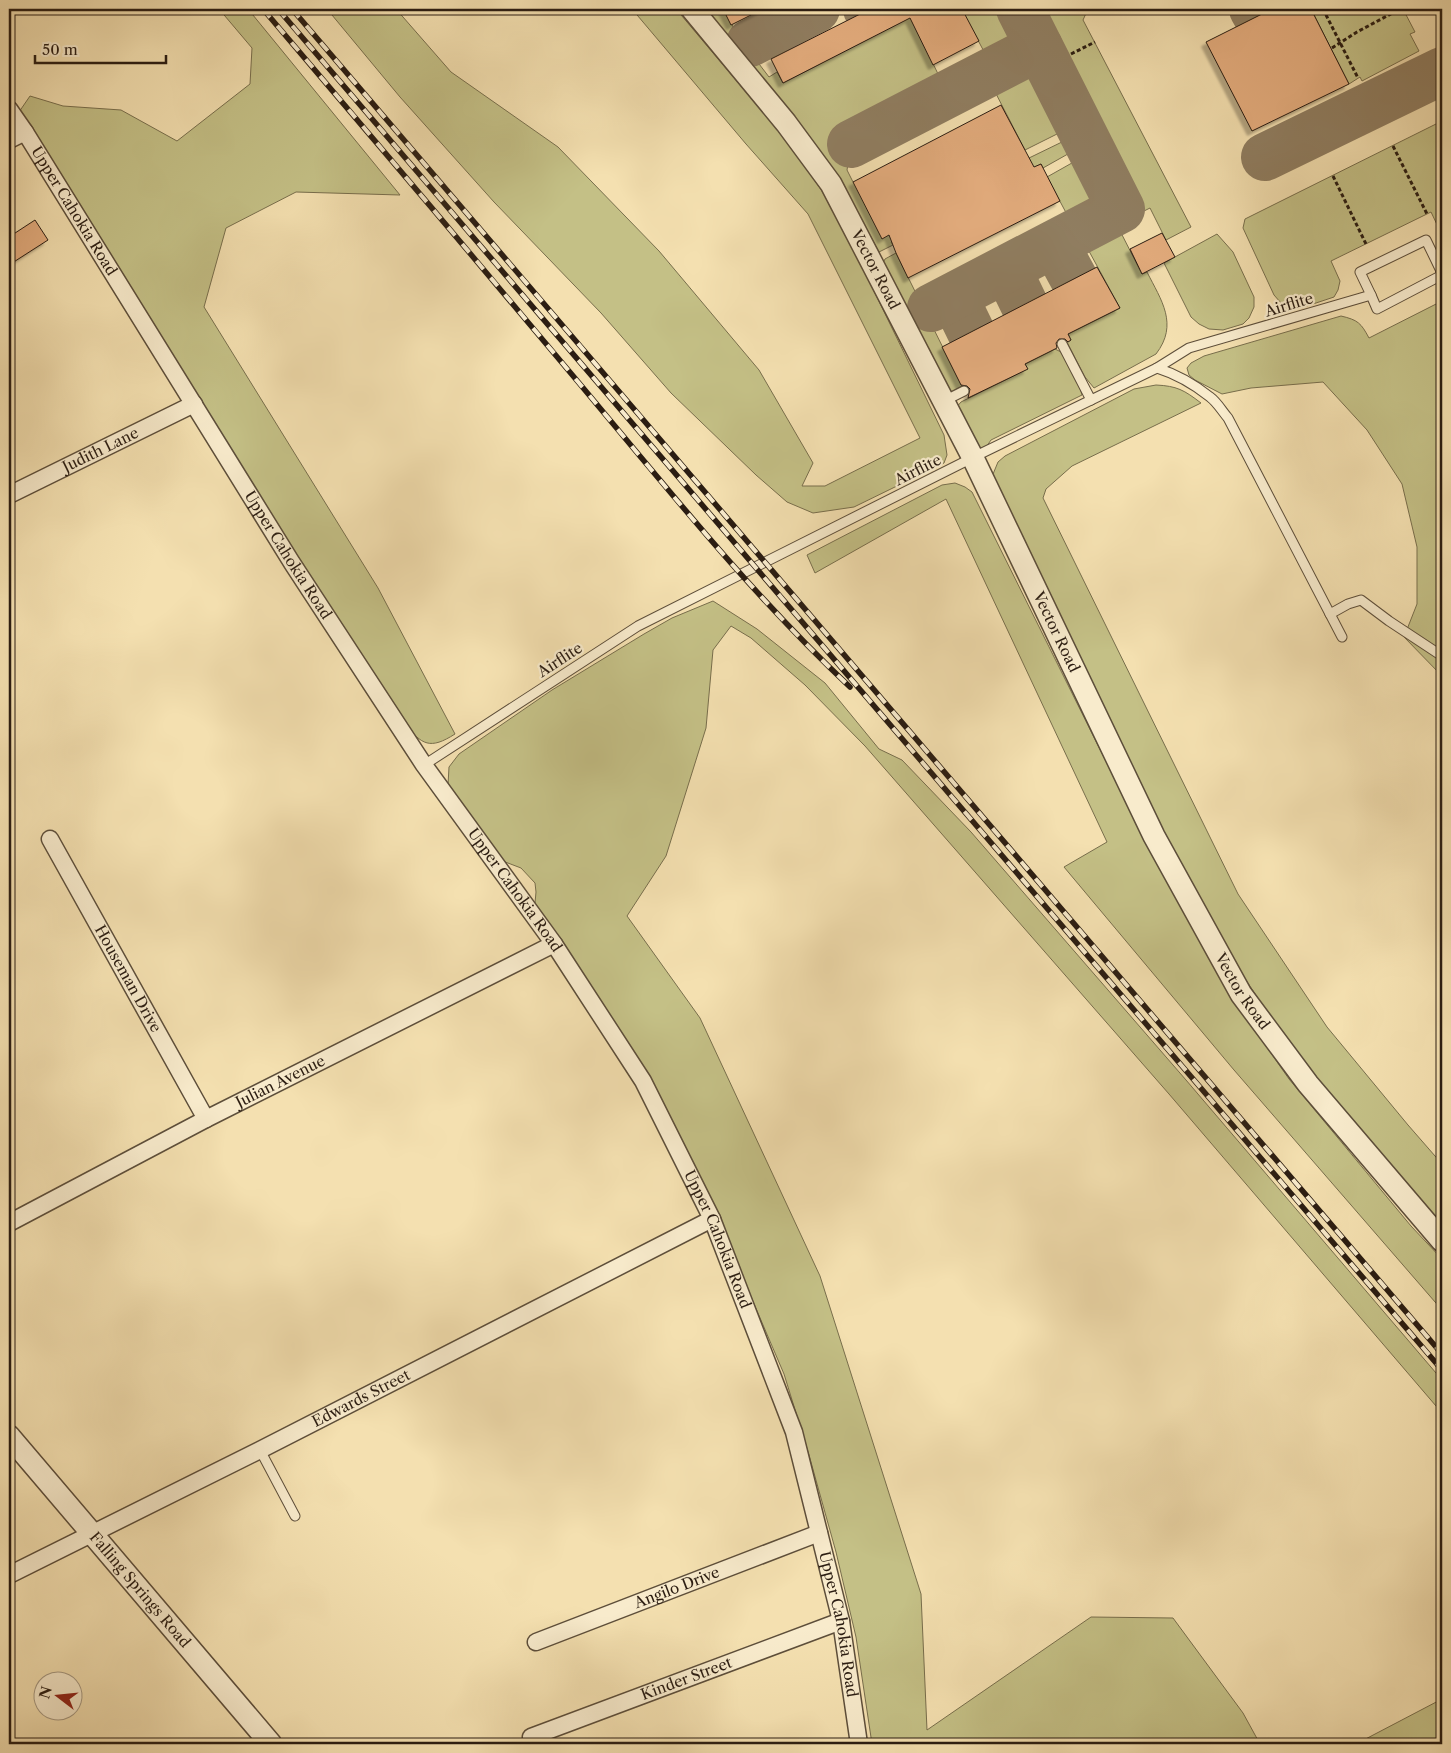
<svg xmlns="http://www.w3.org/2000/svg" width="1451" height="1753" font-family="'Libre Caslon Text',serif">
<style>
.green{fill:#c4c086;stroke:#786e4c}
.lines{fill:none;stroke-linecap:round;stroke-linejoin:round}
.taxiway{stroke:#907e61;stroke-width:48}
.building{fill:#e3ac7d;stroke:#2b1d12;filter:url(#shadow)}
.service-casing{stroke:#5d4e3a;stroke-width:11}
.minor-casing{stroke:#5d4e3a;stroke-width:19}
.tertiary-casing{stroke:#5d4e3a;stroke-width:24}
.path{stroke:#2b1d12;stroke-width:3;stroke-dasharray:4 2.5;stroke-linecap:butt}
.service{stroke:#f8ebcc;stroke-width:9}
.minor{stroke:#f8ebcc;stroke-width:16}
.tertiary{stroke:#f8ebcc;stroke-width:21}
.rail-casing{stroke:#2b1d12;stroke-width:5.5}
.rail{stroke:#f8ebcc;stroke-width:4;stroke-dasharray:11;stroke-linecap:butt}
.labels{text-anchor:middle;stroke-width:4.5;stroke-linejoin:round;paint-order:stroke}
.street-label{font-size:15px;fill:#2b1d12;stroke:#f8ebcc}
</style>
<defs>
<filter id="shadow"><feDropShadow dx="-4.5" dy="4.5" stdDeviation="1" flood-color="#0004"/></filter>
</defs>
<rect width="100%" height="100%" fill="#f4e0b0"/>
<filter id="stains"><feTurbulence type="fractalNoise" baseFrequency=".004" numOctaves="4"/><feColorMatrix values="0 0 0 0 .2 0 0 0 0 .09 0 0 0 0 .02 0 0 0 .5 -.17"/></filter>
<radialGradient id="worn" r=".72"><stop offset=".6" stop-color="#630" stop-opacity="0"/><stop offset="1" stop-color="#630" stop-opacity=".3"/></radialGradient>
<!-- green -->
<g class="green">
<path d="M219,9H248L400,195L296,192L226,228L204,307L378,588L455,734C430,750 422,745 405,724L341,627L19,112L30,96L63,106L121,110L177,141L250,84L252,48Z"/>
<polygon points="327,9 396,9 451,72 558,147 659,251 759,370 813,463 802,486 825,486 920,438 808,214 746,144 632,9 676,9 788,142 822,191 856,254 944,435 947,455 944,463 854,507 813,513 787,502 756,475 671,393 601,313 494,202 400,97"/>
<polygon points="702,9 723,9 740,39 769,77 777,72 783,83 895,25 894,22 920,9 935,9 912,21 943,84 839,137 849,158 847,170 853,182 1029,158 1064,141 1071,142 1075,150 1043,168 1041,164 891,242 893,245 879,252 858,213 838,180"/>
<polygon points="970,9 1003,9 1021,44 989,61 963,12"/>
<polygon points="1034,9 1088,9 1083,20 1191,227 1166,240 1150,208 1138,214"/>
<polygon points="1311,9 1403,9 1415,32 1410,34 1419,51 1362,81 1360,77 1349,84"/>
<polygon points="1032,65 1063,125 1061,132 1025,150 992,86"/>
<polygon points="1442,121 1442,235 1431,212 1331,261 1340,281 1338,290 1334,297 1310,305 1288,311 1274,295 1243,228 1245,219"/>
<path d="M1079,159C1086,171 1106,196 1095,209C1090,215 1078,218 1071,222L1047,177Z"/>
<path d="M1117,225L1142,274L1147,272C1161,300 1179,324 1156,354L1094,388L1085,377L1067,342L1071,340L1068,334L1120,308L1084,242Z"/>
<polygon points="1217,234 1233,252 1254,297 1254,307 1249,318 1243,324 1223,330 1209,329 1199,324 1191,317 1164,263"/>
<polygon points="896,253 962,386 950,392 883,263 885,259"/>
<path d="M1442,301V676L1404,637L1417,604V547L1402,484L1367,430L1323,382L1251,388L1222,394L1195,380L1189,375L1187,368L1191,363L1204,356L1341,316C1358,320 1361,323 1369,338Z"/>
<path d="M1055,349L1063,353L1080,388L1082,395L991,440L982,453C975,437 964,424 955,409L961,402L1027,369L1025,364Z"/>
<path d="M1156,385C1177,386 1184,390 1201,403L1072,466L1046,489L1043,498L1238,894L1327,1027L1408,1125L1442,1164V1232L1300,1062L1238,968L1207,915L1153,812L991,479L998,462L1005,456L1134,389Z"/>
<polygon points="955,483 965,487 972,492 1150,850 1250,1023 1289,1079 1411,1226 1442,1259 1442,1310 1234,1070 1064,867 1107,842 946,499 815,573 807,555 942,485"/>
<polygon points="713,601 757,629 825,683 879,749 902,760 971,832 1186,1080 1442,1380 1442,1413 1169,1094 865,746 805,685 751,638 731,626 713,650 706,728 666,856 627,916 700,1018 820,1276 921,1594 927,1730 1091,1617 1173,1618 1243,1713 1260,1744 872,1744 856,1637 836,1552 809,1455 784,1374 707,1194 599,1000 535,903 536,892 535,883 521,868 500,860 448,785 449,767 459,754 552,690 644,634 672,618"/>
<polygon points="1442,1699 1442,1744 1356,1744"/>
</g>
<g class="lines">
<!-- taxiway -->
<g class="taxiway">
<polyline points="867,9 868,10"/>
<polyline points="1253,9 1257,16"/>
<polyline points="750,43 816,9"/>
<polyline points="851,144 1039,47"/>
<polyline points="1265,157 1442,71"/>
<polyline points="1055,244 1074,279"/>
<polyline points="1007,269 1024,304"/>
<polyline points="954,297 971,332"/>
<polyline points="931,308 1121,209 1020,9"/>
</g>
</g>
<!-- building -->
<g class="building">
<polygon points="723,9 763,9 731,25"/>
<polygon points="870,9 962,9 979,41 933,65 910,18 783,83 771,59"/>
<polygon points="1272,9 1311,9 1349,84 1252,131 1206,42"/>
<polygon points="1001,105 1034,167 1041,164 1060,201 908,278 896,253 889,235 882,239 853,182"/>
<polygon points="35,220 48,240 9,265 9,237"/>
<polygon points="1162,233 1175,257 1142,274 1130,249"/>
<polygon points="1097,267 1120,308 1068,334 1071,340 1068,342 1065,339 1059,339 1056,343 1057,348 1025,364 1028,369 968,398 970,389 967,386 961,385 942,347"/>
</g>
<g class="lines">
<!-- service casing -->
<g class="service-casing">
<g id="service">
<polyline points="1371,295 1360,272 1426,240 1442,273"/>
<polyline points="1062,344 1091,400"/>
<path d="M1157,368C1176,374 1195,385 1210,397C1217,402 1222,411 1228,418L1342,637"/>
<polyline points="944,401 964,391"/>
<polyline points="1330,614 1348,604 1361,600 1389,621 1442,656"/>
<polyline points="424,765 638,626 982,453 1157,368 1189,348 1371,295 1377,309 1442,275"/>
<polyline points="260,1450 295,1516"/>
</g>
</g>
<!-- minor casing -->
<g class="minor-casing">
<g id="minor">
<path id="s1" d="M9,109L25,132L292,563L424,765L554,944L643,1081L712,1219L794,1432L841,1621L859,1744"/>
<polyline points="9,140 25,132"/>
<path id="s2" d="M9,495L194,404"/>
<path id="s3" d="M50,839L206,1119"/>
<path id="s4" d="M9,1223L206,1119L554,944"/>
<path id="s5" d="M9,1575L260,1450L712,1219"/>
<path id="s6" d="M536,1642L819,1533"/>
<path id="s7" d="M531,1737L841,1621"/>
</g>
</g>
<!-- tertiary casing -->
<g class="tertiary-casing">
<g id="tertiary">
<path id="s8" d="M692,9L786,123L831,184L973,458L1154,836L1241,994L1308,1084L1442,1241"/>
<path id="s9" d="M9,1436L271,1744"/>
</g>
</g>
<!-- path -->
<g class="path">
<polyline points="1323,9 1358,78"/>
<polyline points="1332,48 1357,32 1400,9"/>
<polyline points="1071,54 1095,42"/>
<polyline points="1393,146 1427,214"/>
<polyline points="1333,176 1366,244"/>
</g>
<!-- service -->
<use href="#service" class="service"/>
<!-- minor -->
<use href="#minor" class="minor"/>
<!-- tertiary -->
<use href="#tertiary" class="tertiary"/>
<!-- rail casing -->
<g class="rail-casing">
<g id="rail">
<path d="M263,9C367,131 471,254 574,377C663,483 749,592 850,687"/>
<polyline points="278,9 1442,1370"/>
<polyline points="292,9 1442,1354"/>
</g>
</g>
<!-- rail -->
<use href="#rail" class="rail"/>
</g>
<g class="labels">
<!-- street labels -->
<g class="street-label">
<text dy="5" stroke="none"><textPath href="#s1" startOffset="121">Upper Cahokia Road</textPath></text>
<text dy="5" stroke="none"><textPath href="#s8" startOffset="320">Vector Road</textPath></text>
<text transform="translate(1289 305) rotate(-17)" y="5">Airflite</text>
<text dy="5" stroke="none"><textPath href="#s2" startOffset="102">Judith Lane</textPath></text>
<text transform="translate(918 470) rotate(-27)" y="5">Airflite</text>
<text dy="5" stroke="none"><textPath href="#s1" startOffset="526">Upper Cahokia Road</textPath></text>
<text dy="5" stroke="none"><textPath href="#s8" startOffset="725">Vector Road</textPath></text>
<text transform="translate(560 660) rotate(-33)" y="5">Airflite</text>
<text dy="5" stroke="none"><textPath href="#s1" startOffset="931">Upper Cahokia Road</textPath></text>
<text dy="5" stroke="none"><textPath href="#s3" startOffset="160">Houseman Drive</textPath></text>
<text dy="5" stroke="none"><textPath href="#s8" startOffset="1130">Vector Road</textPath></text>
<text dy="5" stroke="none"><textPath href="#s4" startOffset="306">Julian Avenue</textPath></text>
<text dy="5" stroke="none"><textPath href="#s1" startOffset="1336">Upper Cahokia Road</textPath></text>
<text dy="5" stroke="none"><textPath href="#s5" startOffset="394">Edwards Street</textPath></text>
<text dy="5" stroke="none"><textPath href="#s6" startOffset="151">Angilo Drive</textPath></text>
<text dy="5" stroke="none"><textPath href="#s9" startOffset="202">Falling Springs Road</textPath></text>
<text dy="5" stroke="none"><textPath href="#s1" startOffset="1741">Upper Cahokia Road</textPath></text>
<text dy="5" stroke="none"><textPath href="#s7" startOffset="166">Kinder Street</textPath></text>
</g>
</g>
<!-- margin -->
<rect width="1451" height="1753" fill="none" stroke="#f4e0b0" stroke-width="30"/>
<rect x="10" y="10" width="1431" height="1733" fill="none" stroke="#2b1d12" stroke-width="2.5"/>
<rect x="15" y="15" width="1421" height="1723" fill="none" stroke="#2b1d12"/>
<!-- north arrow -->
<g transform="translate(58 1696) rotate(286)"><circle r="24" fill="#f8ebcc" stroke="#a69982"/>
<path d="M0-4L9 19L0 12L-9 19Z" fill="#8f2418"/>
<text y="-8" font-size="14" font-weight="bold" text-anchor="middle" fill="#2b1d12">N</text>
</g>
<!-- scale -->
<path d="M35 55v8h131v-8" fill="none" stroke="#2b1d12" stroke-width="2.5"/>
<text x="42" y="55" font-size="15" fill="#2b1d12" stroke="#f8ebcc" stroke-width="4" paint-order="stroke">50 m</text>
<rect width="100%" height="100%" filter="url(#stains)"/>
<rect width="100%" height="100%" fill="url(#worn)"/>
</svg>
